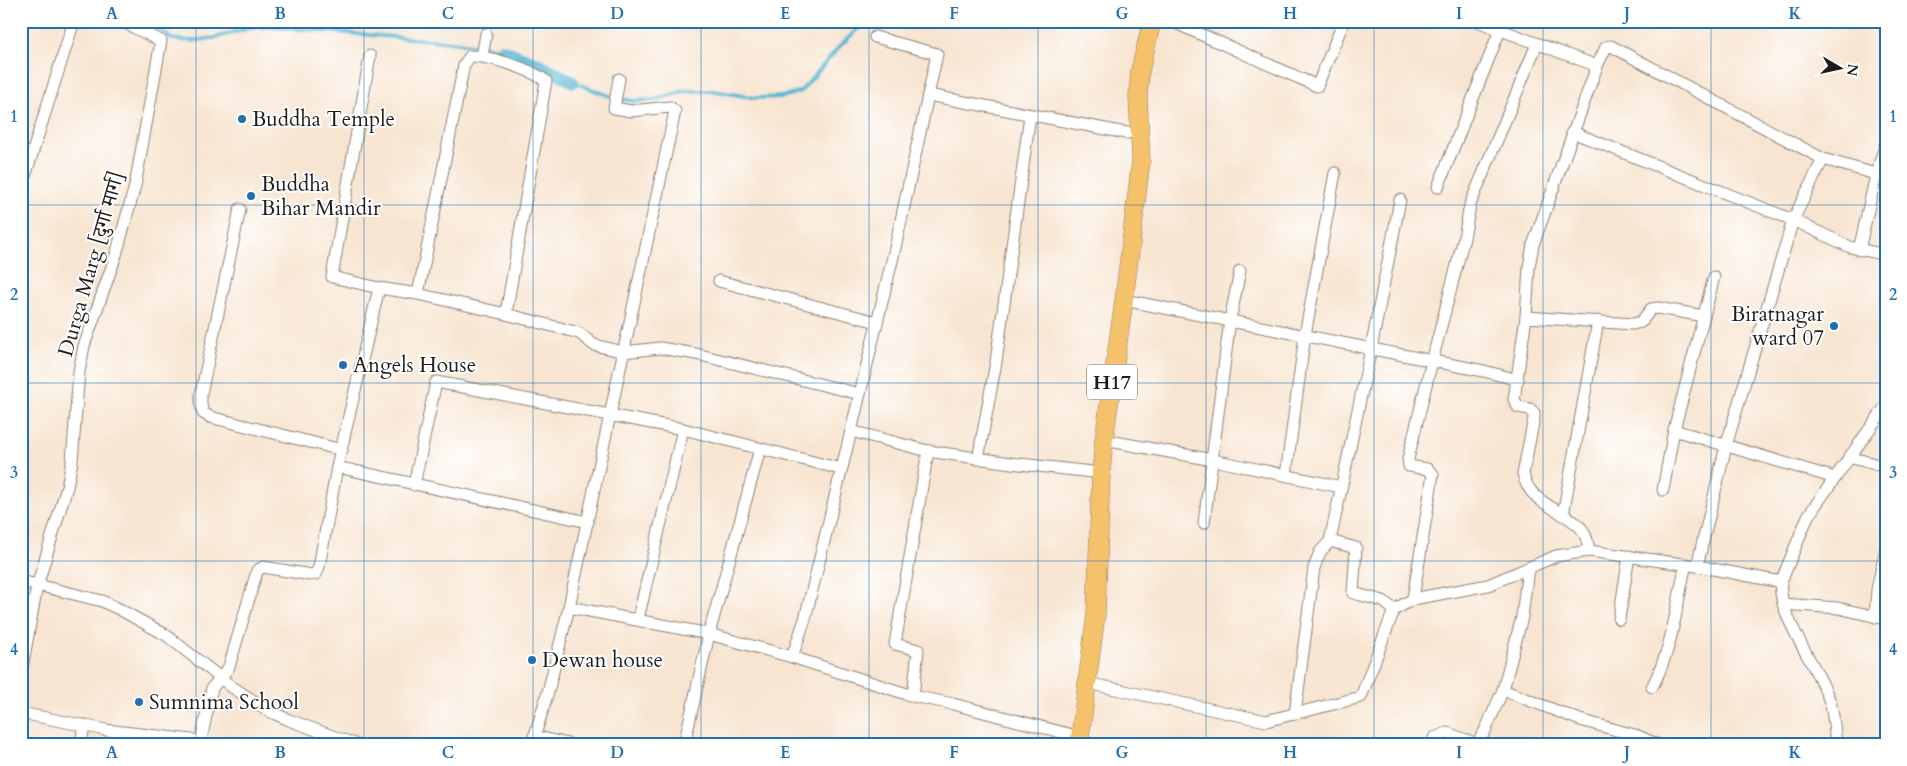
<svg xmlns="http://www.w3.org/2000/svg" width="1907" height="766" font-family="Cardo,'Noto Serif Devanagari',serif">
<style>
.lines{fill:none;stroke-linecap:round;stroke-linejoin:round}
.stream{stroke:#51b3d0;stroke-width:4}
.canal{stroke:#51b3d0;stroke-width:12}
.street-casing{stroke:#8a8076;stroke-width:13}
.primary-casing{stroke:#8a8076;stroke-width:19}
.street{stroke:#fff;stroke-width:11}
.primary{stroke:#f5c16b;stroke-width:18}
.grid{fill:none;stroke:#1f6fb2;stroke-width:1;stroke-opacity:0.55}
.poi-dot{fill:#1f6fb2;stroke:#fff;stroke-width:2}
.labels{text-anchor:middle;stroke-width:4;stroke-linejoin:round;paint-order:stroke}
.shield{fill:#fff;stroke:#606060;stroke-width:1}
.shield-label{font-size:20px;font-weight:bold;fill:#1c1c1c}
.poi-label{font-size:21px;fill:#1c1c1c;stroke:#fff;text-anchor:start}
.street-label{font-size:21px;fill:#1c1c1c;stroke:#fff}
.neatline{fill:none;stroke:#1f6fb2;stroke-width:2}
.grid-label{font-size:16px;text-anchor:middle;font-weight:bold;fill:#1f6fb2}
</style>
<rect width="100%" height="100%" fill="#fff"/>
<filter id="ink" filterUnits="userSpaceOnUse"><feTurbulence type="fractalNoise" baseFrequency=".02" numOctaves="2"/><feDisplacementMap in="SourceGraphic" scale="10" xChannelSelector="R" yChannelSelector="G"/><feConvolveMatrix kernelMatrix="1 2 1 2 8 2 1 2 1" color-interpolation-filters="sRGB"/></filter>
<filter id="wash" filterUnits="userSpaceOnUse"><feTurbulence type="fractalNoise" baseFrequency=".0096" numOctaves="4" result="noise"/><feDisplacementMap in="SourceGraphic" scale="20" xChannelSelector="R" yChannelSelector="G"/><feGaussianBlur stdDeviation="1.12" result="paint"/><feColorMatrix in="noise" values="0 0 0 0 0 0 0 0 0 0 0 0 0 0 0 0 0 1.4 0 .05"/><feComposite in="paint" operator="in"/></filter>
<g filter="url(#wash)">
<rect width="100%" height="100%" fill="#f8e5d1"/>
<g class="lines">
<!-- stream -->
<g class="stream">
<polyline points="149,21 172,39 191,41 214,38 254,27 272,27 443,41 502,49"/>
<polyline points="573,82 615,98 634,101 654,100 685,91 715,91 756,98 782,97 801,91 842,44 866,21"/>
</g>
<!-- canal -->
<polyline class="canal" points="502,49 542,65 573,82"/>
</g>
</g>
<g filter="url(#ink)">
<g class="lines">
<!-- street casing -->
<g class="street-casing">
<g id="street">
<polyline points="1171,21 1317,86 1344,21"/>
<polyline points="1477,21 1597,66 1606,47 1611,46 1823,159 1886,177"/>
<polyline points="482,56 486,34"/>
<polyline points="928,95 1126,133 1141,132"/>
<polyline points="1572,132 1793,220 1850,247 1886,255"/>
<polyline points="1438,187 1500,30"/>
<polyline points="21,189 74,21"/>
<polyline points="240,209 201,394 201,405 203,413 210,417 342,450"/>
<polyline points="1859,250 1876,175 1886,143"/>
<polyline points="719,281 877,322"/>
<path d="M379,288L418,294L464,65L470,56C490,56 531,69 546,81L506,314"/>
<polyline points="418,294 506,314 579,333 594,345 624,352 660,348 696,354 860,394"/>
<polyline points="1124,300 1484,371 1518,380"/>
<polyline points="1526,317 1633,324 1641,322 1651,309 1658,308 1704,316"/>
<polyline points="1674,430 1835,478"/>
<polyline points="851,431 895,248 937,54 875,37"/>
<polyline points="1104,440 1213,460 1341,487"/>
<polyline points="1849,457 1886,467"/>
<polyline points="978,459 996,362 1030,115"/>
<polyline points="337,467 588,522"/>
<polyline points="1286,475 1305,335 1335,173"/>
<polyline points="414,485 436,382 683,429 841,469"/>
<polyline points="1663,490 1674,430 1714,277"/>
<polyline points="1563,515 1598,321"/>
<polyline points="1204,523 1230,320 1240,271"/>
<polyline points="1330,541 1356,548 1353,593 1383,601 1394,610"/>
<path d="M1589,551C1588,542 1586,532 1579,526C1560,508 1529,503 1523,474L1534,418V413L1530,409L1518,407L1514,399L1526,317L1529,267L1533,245L1597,66"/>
<polyline points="1697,566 1726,446 1793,220 1823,159"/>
<polyline points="1528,568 1522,617 1503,690 1580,720 1638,736 1658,745"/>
<polyline points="21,581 102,601 119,609 166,635 232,687 271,712 289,720 357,745"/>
<polyline points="1413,599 1433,474 1427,469 1409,466 1408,459 1432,361 1464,238 1470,205 1537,44"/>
<polyline points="1783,604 1838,608 1886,619"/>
<polyline points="569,607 709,634 792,657 913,696 953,704 1080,737"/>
<polyline points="1875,617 1877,590 1886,548"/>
<polyline points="638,619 683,429"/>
<polyline points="1619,619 1629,556"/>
<polyline points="792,657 805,619 851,431 928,451 1011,463 1101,473"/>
<polyline points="21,673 37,586 67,487 72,461 79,372 84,346 116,255 135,186 161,41 121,21"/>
<polyline points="1087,683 1266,721 1361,697 1394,610 1413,599 1488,585 1556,556 1589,551 1697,566 1781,582"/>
<path d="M1652,687C1673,648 1676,606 1686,564"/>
<polyline points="913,696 918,650 895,644 928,451"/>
<polyline points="21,713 106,730 201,741"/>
<polyline points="1295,714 1314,568 1320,552 1330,541 1371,349 1400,200"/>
<polyline points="534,736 572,745"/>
<polyline points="81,745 84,725"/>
<polyline points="200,745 212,688 229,667 257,571 263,567 311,575 316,574 319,567 337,467 379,288 332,277 370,56"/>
<polyline points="532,745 548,692 569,607 675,111 670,107 631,111 614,108 619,79"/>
<polyline points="684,745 709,634 760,449"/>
<polyline points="1431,745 1434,738 1447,733 1477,744 1485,731 1503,690"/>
<path d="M1836,745C1834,727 1834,708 1826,692C1815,664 1776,611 1781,582L1808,516L1886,406"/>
</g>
</g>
<!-- primary casing -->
<g class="primary-casing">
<polyline id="primary" points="1079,745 1096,614 1101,473 1104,440 1124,300 1141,161 1138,96 1140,71 1152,21"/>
</g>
<!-- street -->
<use href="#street" class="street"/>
<!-- primary -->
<use href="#primary" class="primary"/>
</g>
</g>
<!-- grid -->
<path class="grid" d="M196,21V745M364,21V745M533,21V745M701,21V745M869,21V745M1038,21V745M1206,21V745M1374,21V745M1543,21V745M1711,21V745M21,205H1886M21,383H1886M21,561H1886"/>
<!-- markers -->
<g class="poi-dot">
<circle cx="242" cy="119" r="5"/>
<circle cx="251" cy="196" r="5"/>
<circle cx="1834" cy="326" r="5"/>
<circle cx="343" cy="365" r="5"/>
<circle cx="532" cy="660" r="5"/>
<circle cx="139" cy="702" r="5"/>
</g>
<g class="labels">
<!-- shield labels -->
<rect class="shield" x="1087" y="364.5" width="50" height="35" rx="4"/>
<g class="shield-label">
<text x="1112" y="389">H17</text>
</g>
<!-- poi labels -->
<g class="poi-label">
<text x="252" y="126">Buddha Temple</text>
<text x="261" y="191">Buddha<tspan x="261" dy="24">Bihar Mandir</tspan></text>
<text x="1824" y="321" text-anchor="end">Biratnagar<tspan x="1824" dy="24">ward 07</tspan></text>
<text x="353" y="372">Angels House</text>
<text x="542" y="667">Dewan house</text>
<text x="149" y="709">Sumnima School</text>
</g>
<!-- street labels -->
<g class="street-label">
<text transform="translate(91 264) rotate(-74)" y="7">Durga Marg [दुर्गा मार्ग]</text>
</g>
</g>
<!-- margin -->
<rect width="1907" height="766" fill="none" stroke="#fff" stroke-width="55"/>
<!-- north arrow -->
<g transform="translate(1840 68) rotate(99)" stroke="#ffffff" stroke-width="4" paint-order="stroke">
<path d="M0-4L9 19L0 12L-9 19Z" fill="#1c1c1c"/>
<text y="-8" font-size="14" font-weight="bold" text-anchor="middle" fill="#1c1c1c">N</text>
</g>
<rect x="28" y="28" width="1852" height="710" class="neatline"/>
<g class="grid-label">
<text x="112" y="19">A</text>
<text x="280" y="19">B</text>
<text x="448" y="19">C</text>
<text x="617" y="19">D</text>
<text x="785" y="19">E</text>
<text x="954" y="19">F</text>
<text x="1122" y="19">G</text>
<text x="1290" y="19">H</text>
<text x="1459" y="19">I</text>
<text x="1627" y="19">J</text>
<text x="1795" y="19">K</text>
<text x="14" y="122">1</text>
<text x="1893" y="122">1</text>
<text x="14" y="300">2</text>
<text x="1893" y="300">2</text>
<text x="14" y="478">3</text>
<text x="1893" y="478">3</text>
<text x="14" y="655">4</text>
<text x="1893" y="655">4</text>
<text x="112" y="758">A</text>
<text x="280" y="758">B</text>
<text x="448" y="758">C</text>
<text x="617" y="758">D</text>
<text x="785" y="758">E</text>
<text x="954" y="758">F</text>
<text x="1122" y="758">G</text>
<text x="1290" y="758">H</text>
<text x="1459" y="758">I</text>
<text x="1627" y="758">J</text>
<text x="1795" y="758">K</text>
</g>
</svg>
